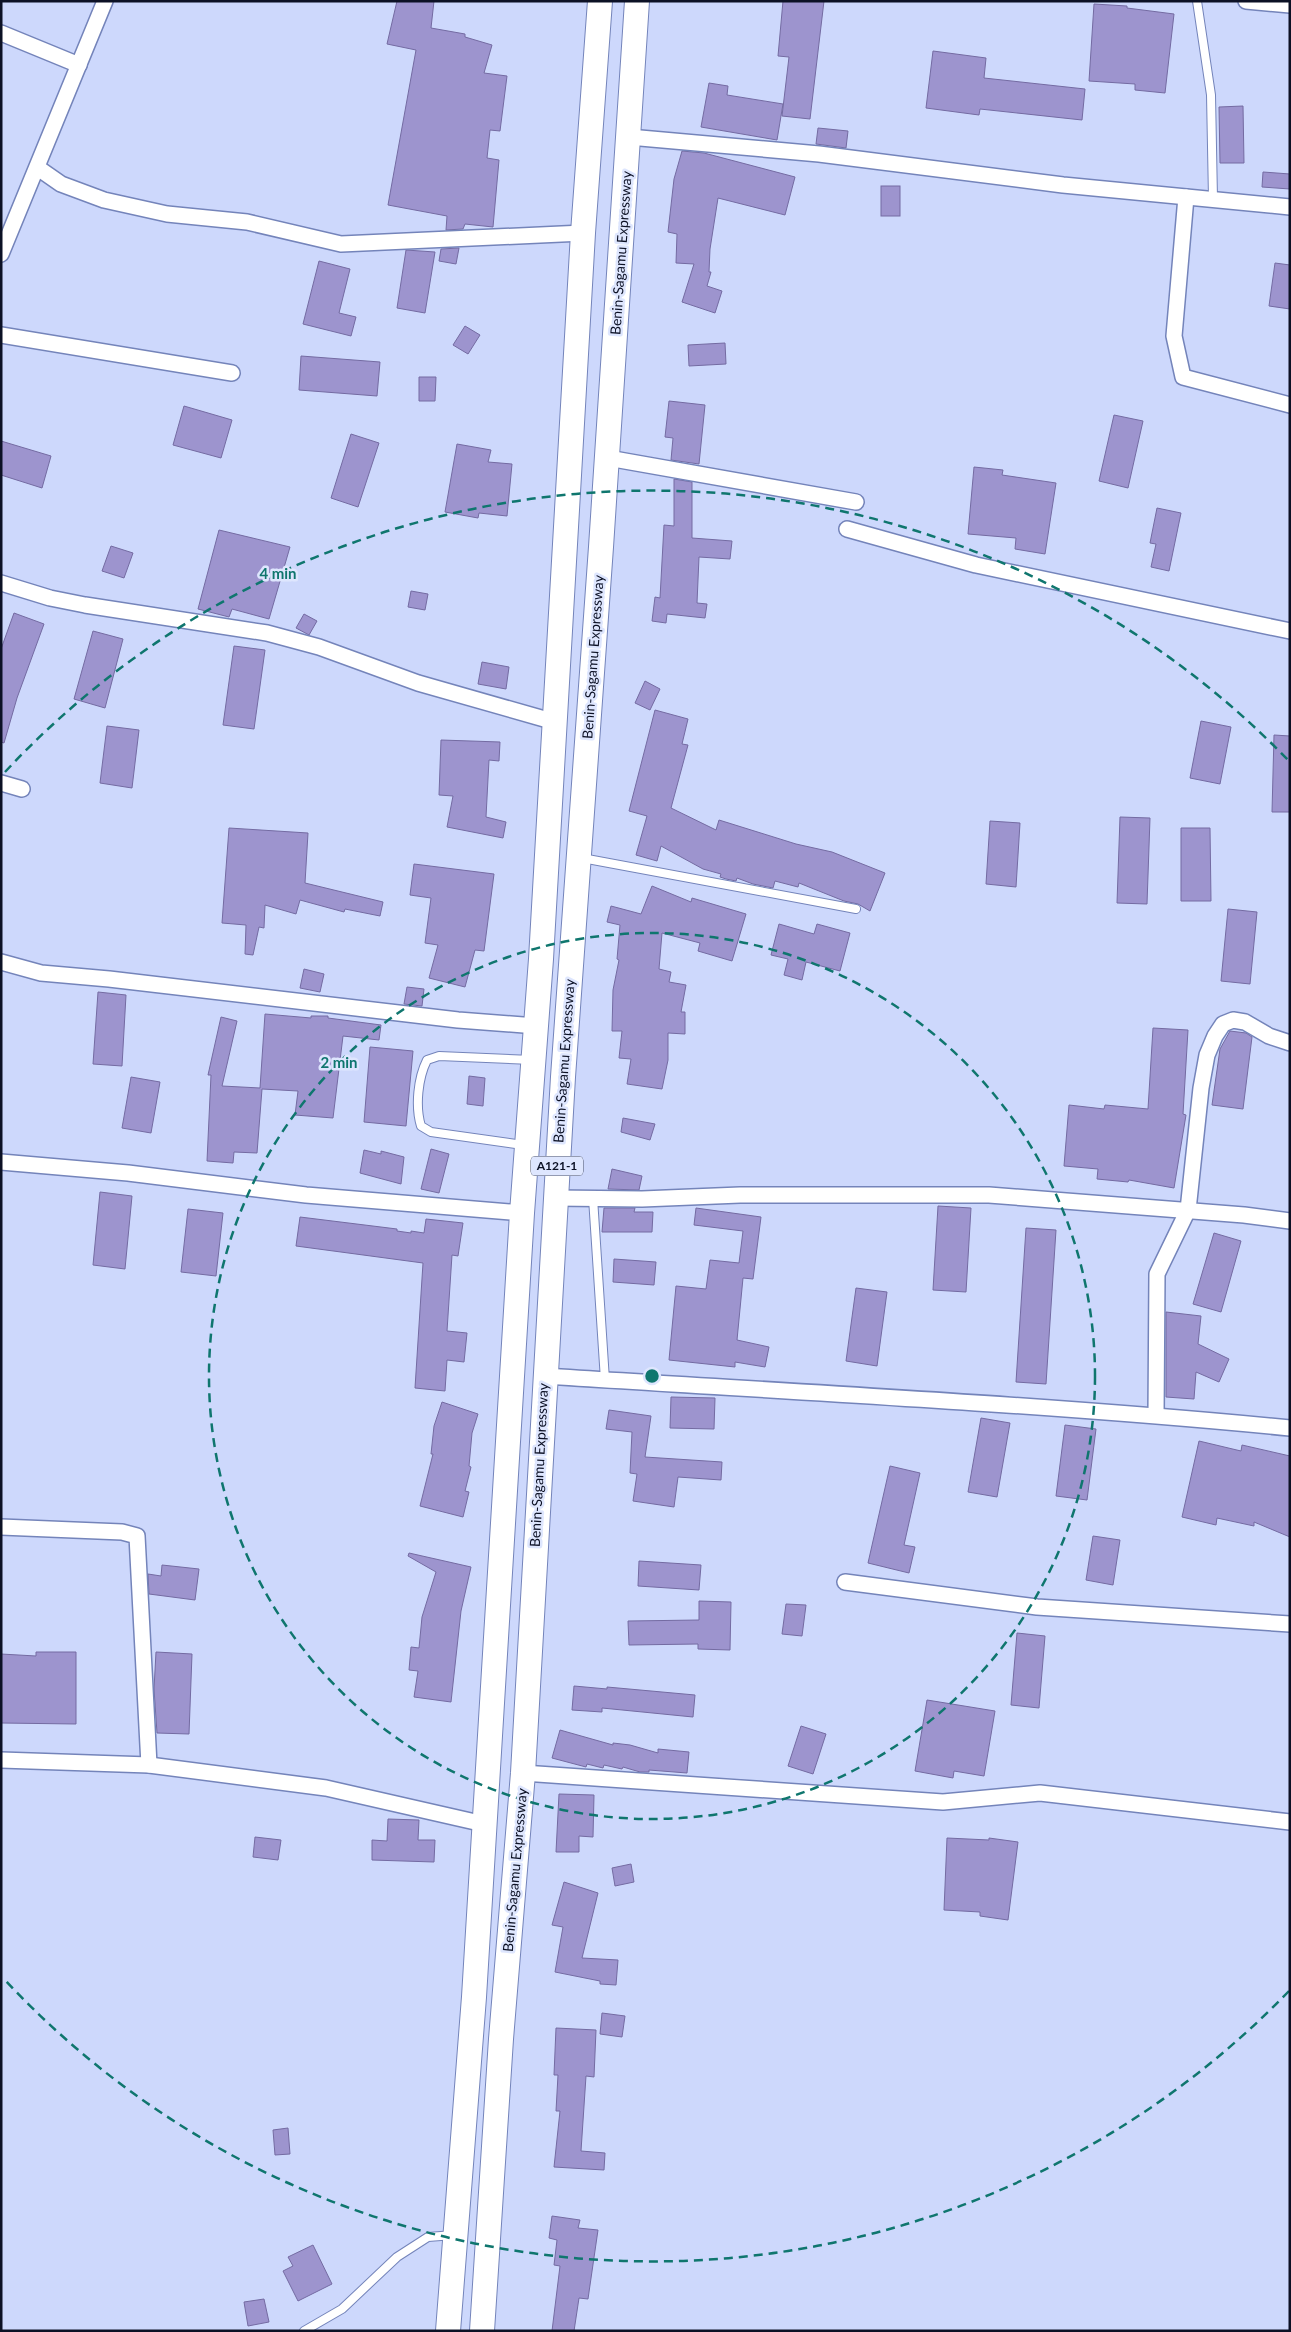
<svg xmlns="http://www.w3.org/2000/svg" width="1291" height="2332" font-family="Lato,sans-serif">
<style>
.building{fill:#9d94ce;stroke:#746ba2}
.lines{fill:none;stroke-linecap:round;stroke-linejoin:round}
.service-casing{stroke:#7484ba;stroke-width:10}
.minor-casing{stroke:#7484ba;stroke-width:18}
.trunk-casing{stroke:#7484ba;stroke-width:26}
.service{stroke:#fff;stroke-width:8}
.minor{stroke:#fff;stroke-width:15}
.trunk{stroke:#fff;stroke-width:24}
.ring{fill:none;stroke:#0f766e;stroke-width:2.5;stroke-dasharray:9 6}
.labels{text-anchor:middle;stroke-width:5;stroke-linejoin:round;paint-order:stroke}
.shield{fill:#dee6fe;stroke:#4b5166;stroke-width:1}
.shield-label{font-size:12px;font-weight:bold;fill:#0c1125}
.street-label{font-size:14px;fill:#0c1125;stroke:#dee6fe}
.centre{fill:#0f766e;stroke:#dee6fe;stroke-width:2.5}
.ring-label{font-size:15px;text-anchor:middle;font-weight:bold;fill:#0f766e;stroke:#dee6fe;stroke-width:5;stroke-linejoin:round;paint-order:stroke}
</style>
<rect width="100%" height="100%" fill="#cdd8fc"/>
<!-- building -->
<g class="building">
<polygon points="397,1 434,1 431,28 465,34 465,37 492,45 484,73 507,76 500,131 490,130 487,158 499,160 493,227 465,224 463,229 446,230 447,216 388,205 416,50 387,44"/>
<polygon points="783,1 824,1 810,119 782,116 789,57 778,56"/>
<polygon points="1094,4 1127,6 1127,8 1174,14 1165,93 1135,90 1135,84 1089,81"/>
<polygon points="933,51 986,58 984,78 1085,89 1082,120 980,109 979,115 926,108"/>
<polygon points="709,83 728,86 727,95 783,104 777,140 701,127"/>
<polygon points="1243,106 1244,163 1220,163 1219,107"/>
<polygon points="818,128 848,131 846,148 816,144"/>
<polygon points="682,151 704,153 795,177 785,215 718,198 710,249 709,272 711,272 707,286 722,291 715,313 682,302 694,264 676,263 677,234 668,232 674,179"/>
<polygon points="1263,172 1290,174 1290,189 1262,187"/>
<rect x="881" y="186" width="19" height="30"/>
<polygon points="459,248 456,264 439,261 441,249"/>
<polygon points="406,250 435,252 425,313 397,308"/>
<polygon points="319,261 350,269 339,313 356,317 351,336 303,324"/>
<polygon points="1275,263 1290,265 1290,309 1269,306"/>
<polygon points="465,326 480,335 468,354 453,345"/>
<polygon points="725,343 726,364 689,366 688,345"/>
<polygon points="301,356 380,362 377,396 299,390"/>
<polygon points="419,377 436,377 435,401 419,401"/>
<polygon points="669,401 705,405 699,464 671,460 673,438 665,437"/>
<polygon points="184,406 232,420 221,458 173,445"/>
<polygon points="1114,415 1143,421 1128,488 1099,481"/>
<polygon points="351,434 379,443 358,507 331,498"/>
<polygon points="1,441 51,456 42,488 1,475"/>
<polygon points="457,444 491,450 488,462 512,464 507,516 479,513 478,518 445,512"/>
<polygon points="974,467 1003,470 1002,475 1056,483 1045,554 1015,549 1016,538 968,534"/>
<polygon points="674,479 692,482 692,538 732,541 730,559 699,557 697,603 707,604 705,618 667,614 666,623 652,621 655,597 660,598 664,525 674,526"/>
<polygon points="1157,508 1181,513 1169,571 1151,567 1156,544 1150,543"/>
<polygon points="219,530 290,547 269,619 232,609 229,617 198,609"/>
<polygon points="111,546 133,553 124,578 102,571"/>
<polygon points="411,591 428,594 425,610 408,607"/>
<polygon points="14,613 44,624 17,698 4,743 1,742 1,649"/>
<polygon points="304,614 317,621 309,635 296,628"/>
<polygon points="93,631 123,639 105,708 74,699"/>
<polygon points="234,646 265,650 254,729 223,725"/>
<polygon points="482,662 509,667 506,689 478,684"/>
<polygon points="645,681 660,689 650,710 635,703"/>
<polygon points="655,710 688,719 682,744 688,745 671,808 716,830 719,820 796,844 832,852 885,873 870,911 858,904 844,901 799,883 798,887 775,881 773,888 753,884 737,878 736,881 726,879 720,877 721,874 703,869 661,846 657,861 636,855 647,816 629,811"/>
<polygon points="1201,721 1231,727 1220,784 1190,778"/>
<polygon points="107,726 139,730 132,788 100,783"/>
<polygon points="1274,735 1290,736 1290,812 1272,812"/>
<polygon points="441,740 500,742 499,761 489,760 486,817 506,822 503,838 447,827 453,796 439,795"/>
<polygon points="1120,817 1150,818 1147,904 1117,903"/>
<polygon points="990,821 1020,823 1016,887 986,884"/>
<polygon points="229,828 308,833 305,883 383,902 380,916 345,909 344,912 300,900 296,914 265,905 264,928 259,927 253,955 245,954 246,925 222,923"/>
<polygon points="1181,828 1210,828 1211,901 1181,901"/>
<polygon points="414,864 494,874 484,951 475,950 465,987 429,978 438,945 425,943 431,898 410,895"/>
<polygon points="652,886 691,902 692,898 746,914 732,961 698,951 700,943 662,933 659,969 671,972 669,982 686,985 681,1012 685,1012 685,1034 668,1033 668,1060 662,1089 627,1084 631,1059 619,1058 622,1031 612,1031 613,990 619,960 617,959 620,925 607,922 611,906 641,914"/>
<polygon points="1228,909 1257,912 1250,984 1221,981"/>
<polygon points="779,924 814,934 817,924 850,933 840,971 806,962 802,980 784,975 788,959 771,955"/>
<polygon points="304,969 324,974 320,992 300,988"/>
<polygon points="407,987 424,989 422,1006 404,1004"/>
<polygon points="98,992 126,995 122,1066 93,1064"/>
<polygon points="265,1014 311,1018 311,1016 328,1016 328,1018 381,1025 379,1040 343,1036 333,1118 295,1115 298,1091 262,1089 257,1153 234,1152 233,1163 207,1161 211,1075 208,1075 221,1017 237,1021 222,1086 260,1088"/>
<polygon points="1153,1028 1188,1030 1183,1114 1186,1115 1174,1188 1129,1180 1128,1182 1097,1179 1098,1169 1064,1166 1069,1105 1104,1109 1105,1105 1148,1109"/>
<polygon points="1230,1031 1246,1033 1252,1037 1243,1109 1212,1105 1220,1049"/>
<polygon points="370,1047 413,1051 406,1126 364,1122"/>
<polygon points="469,1076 485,1078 483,1106 467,1104"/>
<polygon points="131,1077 160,1082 151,1133 122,1128"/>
<polygon points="623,1118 655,1124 650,1140 621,1132"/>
<polygon points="431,1149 449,1154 439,1193 421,1189"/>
<polygon points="364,1150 381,1154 381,1151 404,1157 401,1184 360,1173"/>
<polygon points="612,1169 642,1176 639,1190 608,1189"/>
<polygon points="100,1192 132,1196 125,1269 93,1265"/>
<polygon points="938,1206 971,1208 966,1292 933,1290"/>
<polygon points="604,1208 635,1208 634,1212 653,1212 652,1232 602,1232"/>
<polygon points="696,1208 761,1217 753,1279 743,1278 737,1340 769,1347 765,1367 735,1362 735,1367 669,1360 676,1286 706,1289 710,1260 739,1263 743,1231 694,1225"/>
<polygon points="188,1209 223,1213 216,1276 181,1272"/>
<polygon points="300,1217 397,1229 397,1231 411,1233 411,1231 424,1233 426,1219 463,1223 458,1256 452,1255 447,1331 467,1333 464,1362 447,1360 445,1391 415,1388 423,1263 296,1246"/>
<polygon points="1026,1228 1056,1230 1046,1384 1016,1382"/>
<polygon points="1214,1233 1241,1241 1221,1312 1193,1304"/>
<polygon points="614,1259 656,1262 654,1285 613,1282"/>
<polygon points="856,1288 887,1292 877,1366 846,1361"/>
<polygon points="1166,1312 1201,1316 1198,1344 1229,1359 1219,1382 1196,1372 1194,1399 1166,1397"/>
<polygon points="671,1397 715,1398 714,1429 670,1428"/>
<polygon points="442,1402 478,1414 472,1433 469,1466 471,1467 465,1491 469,1492 463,1517 420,1506 433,1454 431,1454 434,1426"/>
<polygon points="609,1410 651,1416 645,1457 722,1462 721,1480 678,1477 674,1507 633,1501 637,1474 630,1473 632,1432 606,1429"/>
<polygon points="981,1418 1010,1423 997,1497 968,1492"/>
<polygon points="1065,1425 1096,1429 1087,1500 1056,1496"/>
<polygon points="1199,1441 1241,1451 1242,1445 1290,1456 1290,1537 1254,1522 1254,1526 1217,1518 1216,1525 1182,1517"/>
<polygon points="890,1466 920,1473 904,1545 915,1547 909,1573 868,1563"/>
<polygon points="1093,1536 1120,1540 1113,1585 1086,1580"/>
<polygon points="409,1553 471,1567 461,1611 451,1702 414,1697 418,1671 409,1670 411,1647 419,1648 422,1617 436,1572 408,1556"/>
<polygon points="639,1561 701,1565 699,1590 638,1586"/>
<polygon points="162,1565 199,1569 195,1600 149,1594 148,1574 161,1576"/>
<polygon points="699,1601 731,1602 730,1650 698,1649 698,1644 629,1645 628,1621 699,1620"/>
<polygon points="786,1604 806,1605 802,1636 782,1634"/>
<polygon points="1017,1633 1045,1636 1039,1708 1011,1705"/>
<polygon points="36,1652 76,1652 76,1724 1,1723 1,1654 36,1656"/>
<polygon points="156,1652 192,1654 189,1734 157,1733 154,1689"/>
<polygon points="574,1686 607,1689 607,1687 695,1695 693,1717 602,1708 602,1712 572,1710"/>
<polygon points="927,1700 995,1711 984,1776 954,1771 953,1778 915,1771"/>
<polygon points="801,1726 826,1734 813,1774 788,1766"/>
<polygon points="560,1730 613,1745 613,1743 630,1745 658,1753 658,1749 689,1752 687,1773 649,1770 649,1772 640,1772 623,1767 622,1769 604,1765 603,1768 587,1764 586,1767 552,1758"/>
<polygon points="559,1794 594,1795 593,1837 579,1836 579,1852 556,1852"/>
<polygon points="388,1819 419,1820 418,1840 435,1840 434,1862 372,1860 372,1840 387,1841"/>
<polygon points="255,1837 281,1840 278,1860 253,1857"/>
<polygon points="947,1838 989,1840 989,1838 1018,1842 1008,1920 980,1916 980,1912 944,1910"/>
<polygon points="631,1864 634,1882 615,1886 612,1868"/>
<polygon points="564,1882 598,1893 582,1958 618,1960 616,1985 600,1984 600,1981 555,1972 563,1927 552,1925"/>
<polygon points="602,2013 625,2016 622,2037 600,2034"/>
<polygon points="556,2028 596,2030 594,2077 586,2076 581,2151 605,2153 604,2170 554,2167 560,2111 556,2111 558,2075 554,2075"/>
<polygon points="288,2128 290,2154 275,2155 273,2130"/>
<polygon points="552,2216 580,2220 578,2228 598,2230 588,2299 579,2298 574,2331 552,2331 560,2266 554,2265 557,2240 549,2238"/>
<polygon points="313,2245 332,2284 298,2301 283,2271 293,2266 288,2257"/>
<polygon points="264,2299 269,2322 248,2326 244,2302"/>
</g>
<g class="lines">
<!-- service casing -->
<g class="service-casing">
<g id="service">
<polyline points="1197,1 1211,95 1213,199"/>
<polyline points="582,858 856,909"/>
<path d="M523,1145L431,1132L421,1126C415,1106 418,1078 427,1060L439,1056L532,1060"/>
<polyline points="593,1198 605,1380"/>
<polyline points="304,2331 342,2309 397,2257 428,2237 454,2235"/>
</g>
</g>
<!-- minor casing -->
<g class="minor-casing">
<g id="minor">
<polyline points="1246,1 1290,5"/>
<polyline points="1,33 79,65"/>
<polyline points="629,137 819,154 1063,185 1290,207"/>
<polyline points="38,168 61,184 104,200 167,214 247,222 341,244 583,233"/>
<polyline points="1186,197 1174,336 1183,377 1290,405"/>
<polyline points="1,254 105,1"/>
<polyline points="1,335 232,373"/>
<polyline points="608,458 856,502"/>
<polyline points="847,529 976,565 1290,631"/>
<polyline points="1,583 50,598 85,605 267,633 319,647 418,683 555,722"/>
<polyline points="1,783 22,789"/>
<polyline points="1,962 41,973 109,979 458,1020 536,1026"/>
<polyline points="1,1162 128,1173 306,1195 522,1213"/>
<polyline points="555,1198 642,1199 740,1195 989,1195 1244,1215 1290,1221"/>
<path d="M544,1376C793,1392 1042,1404 1290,1428"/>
<polyline points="1156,1415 1157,1274 1188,1210 1201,1088 1207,1055 1215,1036 1223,1024 1233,1020 1245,1022 1269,1036 1290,1043"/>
<polyline points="1,1527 122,1532 137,1536 149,1765"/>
<polyline points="845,1582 1037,1607 1290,1624"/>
<polyline points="1,1760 149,1765 326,1788 484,1824"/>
<polyline points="523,1773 943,1802 1040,1793 1290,1822"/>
</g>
</g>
<!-- trunk casing -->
<g class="trunk-casing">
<g id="trunk">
<polyline points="448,2331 474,1997 522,1213 541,959 583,233 600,1"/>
<polyline points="482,2331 501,2039 523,1773 563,1077 601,547 637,1"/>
</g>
</g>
<!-- service -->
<use href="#service" class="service"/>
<!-- minor -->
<use href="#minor" class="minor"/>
<!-- trunk -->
<use href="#trunk" class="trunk"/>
</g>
<!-- distance rings -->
<g class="ring">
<circle cx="652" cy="1376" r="443"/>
<path d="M1289 1991A885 885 0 0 1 5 1980M5 772A885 885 0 0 1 1289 761"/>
</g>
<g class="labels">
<!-- shield labels -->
<rect class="shield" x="531" y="1156.5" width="52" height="19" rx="4"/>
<g class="shield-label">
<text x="557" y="1170">A121-1</text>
</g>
<!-- street labels -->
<g class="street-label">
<text transform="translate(621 253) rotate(-86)" y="5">Benin-Sagamu Expressway</text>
<text transform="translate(593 657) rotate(-86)" y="5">Benin-Sagamu Expressway</text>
<text transform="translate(564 1061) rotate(-86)" y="5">Benin-Sagamu Expressway</text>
<text transform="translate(539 1465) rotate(-87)" y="5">Benin-Sagamu Expressway</text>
<text transform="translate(515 1870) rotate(-85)" y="5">Benin-Sagamu Expressway</text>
</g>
</g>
<circle cx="652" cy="1376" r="8" class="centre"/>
<g class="ring-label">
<text x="278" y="579">4 min</text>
<text x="339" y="1068">2 min</text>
</g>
<!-- border -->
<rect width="1291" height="2332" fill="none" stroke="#0c1125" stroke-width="5"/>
</svg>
